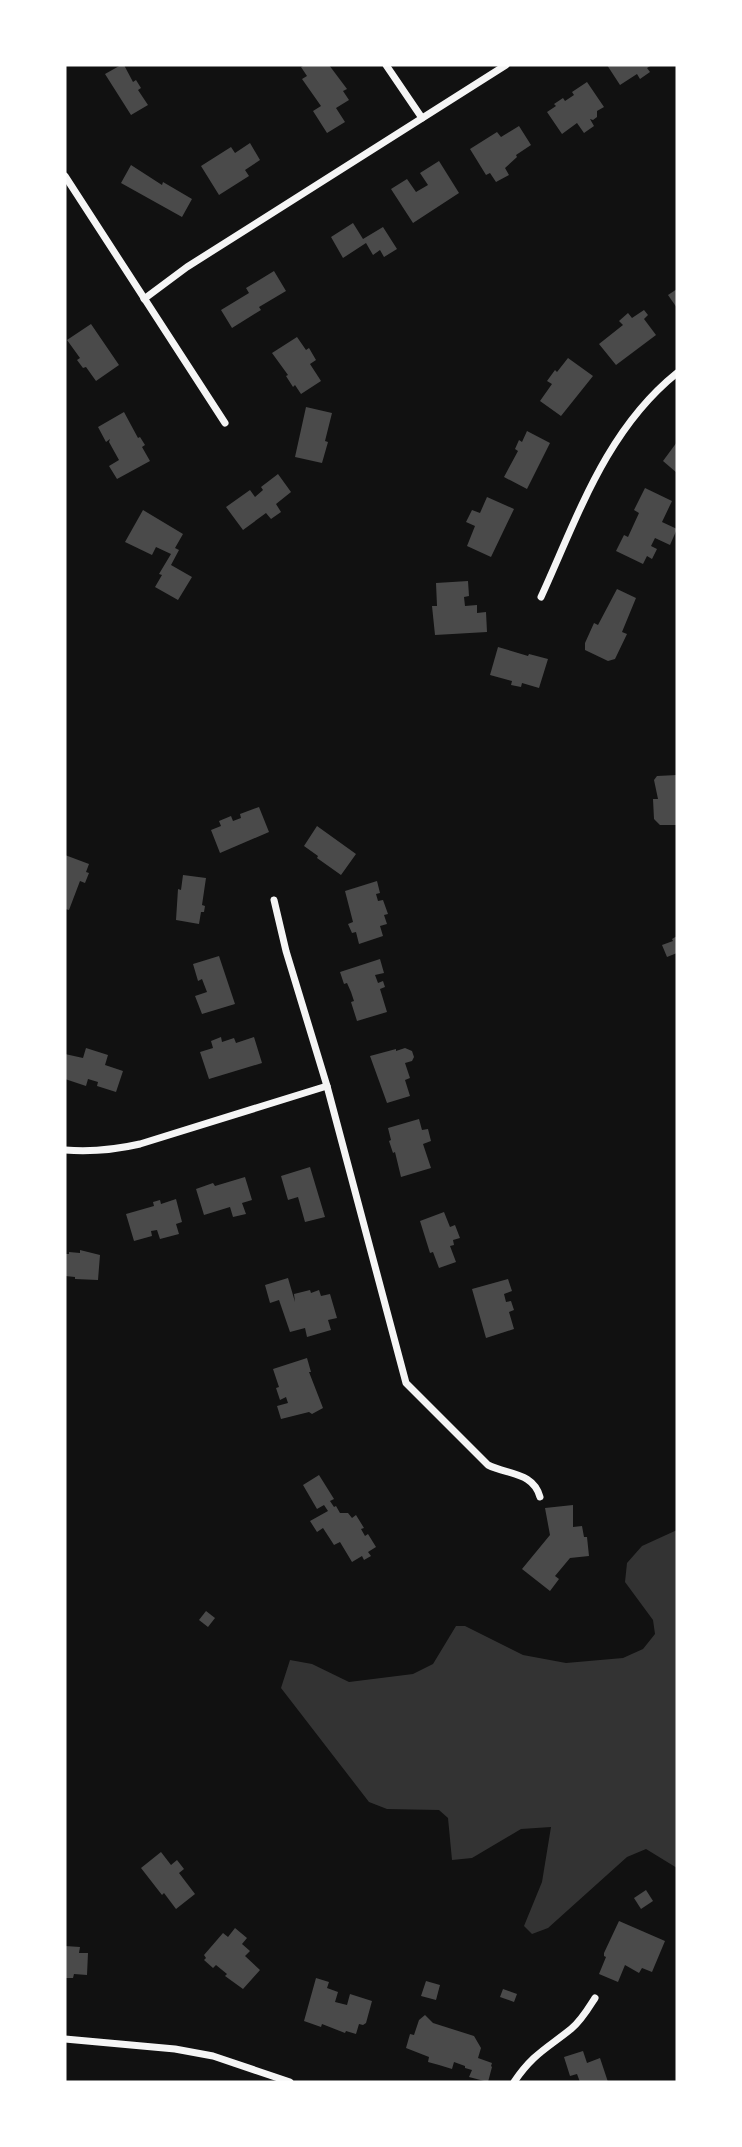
<svg xmlns="http://www.w3.org/2000/svg" width="742" height="2147" font-family="'DM Sans',sans-serif">
<style>
.water{fill:#333}
.building{fill:#4a4a4a}
.lines{fill:none;stroke-linecap:round;stroke-linejoin:round}
.minor{stroke:#f5f5f5;stroke-width:7}
</style>
<rect width="100%" height="100%" fill="#111"/>
<!-- water -->
<polygon class="water" points="677,1530 677,1868 646,1849 627,1857 548,1928 532,1934 524,1926 542,1882 551,1827 521,1829 472,1858 452,1860 448,1818 439,1810 387,1809 369,1802 281,1688 290,1660 312,1664 349,1682 413,1674 433,1664 456,1626 465,1626 523,1655 566,1663 623,1658 643,1649 655,1634 653,1620 625,1582 627,1563 642,1546"/>
<!-- building -->
<g class="building">
<polygon points="121,65 124,65 133,82 136,80 141,88 138,90 148,105 131,115 105,74"/>
<polygon points="305,65 329,65 347,89 343,91 349,100 336,108 345,122 327,133 313,111 321,106 302,79 307,76 301,67"/>
<polygon points="607,65 652,65 647,68 650,72 640,79 637,74 620,85"/>
<polygon points="587,82 604,107 597,111 597,117 593,120 590,119 594,126 584,133 577,123 562,134 547,112 556,106 554,104 563,98 565,101 574,95 572,92"/>
<polygon points="519,126 531,145 516,155 517,157 505,168 509,175 496,182 490,173 486,175 470,149 497,132 501,137"/>
<polygon points="250,143 260,160 245,170 249,176 219,195 201,166 231,147 235,153"/>
<polygon points="439,161 459,193 413,223 391,189 407,179 416,192 428,185 420,173"/>
<polygon points="131,165 162,185 163,182 192,199 182,217 121,183"/>
<polygon points="353,223 363,239 383,227 397,249 384,257 380,250 373,255 366,243 343,258 331,237"/>
<polygon points="274,271 286,291 259,307 261,310 232,328 221,310 249,293 246,288"/>
<polygon points="677,289 677,308 668,295"/>
<polygon points="644,310 648,315 644,319 656,335 616,365 599,344 623,325 619,321 628,313 632,318"/>
<polygon points="91,324 119,365 96,381 86,367 83,368 77,360 80,358 67,340"/>
<polygon points="297,337 306,350 309,348 316,360 310,364 321,381 301,394 295,385 293,387 286,376 288,375 272,353"/>
<polygon points="568,358 593,376 561,416 540,401 552,384 547,381 555,370 557,372"/>
<polygon points="306,407 332,413 325,441 328,442 322,463 295,457"/>
<polygon points="124,412 138,438 140,437 145,445 142,447 150,461 117,479 109,466 119,460 109,442 110,439 106,442 98,427"/>
<polygon points="527,431 550,443 527,489 504,477 518,451 515,449 519,440 522,442"/>
<polygon points="677,442 677,473 663,461"/>
<polygon points="278,474 291,492 276,504 281,512 271,519 266,513 243,530 226,507 250,490 255,497 263,490 261,487"/>
<polygon points="645,488 672,501 662,522 677,529 670,545 655,538 651,546 657,549 652,559 647,556 643,564 616,551 624,535 628,537 639,513 634,510"/>
<polygon points="487,497 514,509 491,557 467,546 475,526 466,522 472,510 480,513"/>
<polygon points="143,510 183,534 175,548 179,550 171,565 192,577 178,600 155,587 162,575 159,574 171,554 156,547 152,555 125,542"/>
<polygon points="468,581 469,596 464,597 465,606 477,605 477,613 486,612 487,632 435,635 432,606 437,606 436,583"/>
<polygon points="617,589 636,598 622,632 627,634 615,659 608,661 585,650 585,643 594,623 598,625"/>
<polygon points="498,647 528,656 529,654 548,659 539,688 522,683 521,687 511,685 512,681 490,675"/>
<polygon points="677,775 677,825 660,825 654,819 653,799 658,799 654,780 657,776"/>
<polygon points="259,807 269,832 220,853 211,830 221,826 219,821 231,816 233,821 241,818 240,814"/>
<polygon points="317,826 356,854 341,875 317,858 318,856 304,846"/>
<polygon points="65,855 89,864 86,872 89,873 85,883 80,881 69,910 65,909"/>
<polygon points="183,875 206,878 202,905 205,906 204,912 201,912 199,924 176,920 178,889 181,890"/>
<polygon points="377,881 380,893 376,894 378,901 383,900 388,914 384,915 387,924 380,926 383,936 359,944 356,932 352,933 348,924 353,922 345,891"/>
<polygon points="677,936 677,953 667,957 662,945 673,941 672,939"/>
<polygon points="219,956 235,1004 202,1014 195,996 207,992 202,979 198,981 193,964"/>
<polygon points="380,959 384,973 375,975 378,983 383,981 385,987 380,989 387,1012 357,1021 351,1002 354,1001 351,992 347,983 344,984 340,972"/>
<polygon points="221,1037 222,1042 234,1038 236,1043 254,1037 262,1063 209,1079 200,1052 213,1048 211,1041"/>
<polygon points="86,1048 108,1055 105,1065 123,1071 116,1092 97,1086 98,1082 88,1079 86,1086 65,1079 65,1054 83,1058"/>
<polygon points="405,1048 412,1051 414,1057 412,1061 405,1063 410,1078 405,1080 410,1096 387,1103 370,1056 396,1049 396,1051"/>
<polygon points="419,1119 422,1130 428,1129 431,1141 423,1144 431,1168 401,1177 395,1152 393,1153 389,1141 391,1140 388,1128"/>
<polygon points="310,1167 325,1217 305,1222 298,1197 288,1200 281,1176"/>
<polygon points="245,1177 252,1200 242,1203 246,1214 233,1217 230,1207 204,1215 196,1189 213,1183 215,1186"/>
<polygon points="176,1199 182,1222 176,1224 179,1234 160,1239 157,1230 151,1231 152,1236 134,1241 126,1214 154,1206 153,1202 160,1200 161,1204"/>
<polygon points="444,1212 450,1227 455,1225 460,1238 453,1240 454,1245 450,1246 456,1262 439,1268 433,1252 430,1253 420,1221"/>
<polygon points="80,1250 100,1255 98,1280 75,1279 75,1277 65,1276 65,1254 69,1254 69,1252 80,1253"/>
<polygon points="288,1278 295,1302 294,1294 310,1290 311,1293 319,1290 321,1296 330,1294 337,1318 328,1320 331,1330 307,1337 305,1328 290,1332 279,1300 270,1303 265,1285"/>
<polygon points="508,1279 512,1291 504,1294 506,1302 511,1301 514,1310 509,1312 514,1329 486,1338 472,1289"/>
<polygon points="307,1358 311,1372 309,1372 323,1408 312,1414 309,1412 281,1419 277,1406 288,1403 286,1397 280,1400 276,1388 279,1387 273,1369"/>
<polygon points="319,1475 334,1499 330,1501 334,1507 336,1506 340,1513 348,1513 352,1518 356,1515 364,1528 361,1529 365,1536 368,1534 376,1547 368,1552 371,1556 364,1560 362,1556 352,1562 340,1542 334,1545 323,1528 317,1532 310,1521 328,1511 324,1505 317,1509 303,1485"/>
<polygon points="573,1505 573,1527 582,1526 584,1537 587,1537 589,1556 570,1558 555,1576 559,1579 550,1591 522,1569 550,1535 545,1508"/>
<polygon points="206,1611 215,1618 208,1627 199,1620"/>
<polygon points="161,1852 171,1865 177,1860 184,1869 179,1873 195,1894 176,1909 164,1893 162,1895 141,1868"/>
<polygon points="646,1890 653,1901 641,1909 634,1898"/>
<polygon points="619,1921 665,1941 652,1972 642,1968 639,1973 625,1965 618,1982 599,1974 606,1957 604,1956 604,1953"/>
<polygon points="235,1928 247,1938 242,1944 250,1951 245,1956 260,1970 243,1989 225,1976 227,1974 216,1965 213,1968 204,1960 206,1958 204,1955 223,1933 228,1937"/>
<polygon points="65,1946 80,1947 79,1953 88,1953 87,1975 74,1974 73,1978 65,1978"/>
<polygon points="316,1978 329,1982 327,1988 338,1992 335,2002 347,2005 350,1994 372,2001 366,2023 363,2025 359,2024 356,2034 346,2031 345,2033 322,2024 321,2027 304,2021"/>
<polygon points="426,1981 440,1985 436,2000 421,1996"/>
<polygon points="503,1989 517,1994 514,2002 500,1997"/>
<polygon points="425,2015 433,2023 474,2036 481,2048 478,2058 492,2063 491,2066 492,2067 488,2082 469,2077 472,2070 465,2068 465,2066 454,2062 452,2069 439,2065 428,2062 429,2057 406,2048 410,2034 414,2035 419,2020"/>
<polygon points="583,2051 587,2063 600,2058 608,2082 580,2082 577,2074 570,2076 564,2057"/>
</g>
<g class="lines">
<!-- minor -->
<g class="minor">
<polyline points="386,65 422,118"/>
<polyline points="65,176 225,423"/>
<polyline points="144,299 187,267 506,65"/>
<path d="M541,597C578,516 606,430 677,373"/>
<path d="M274,900L286,951L327,1086L406,1383L488,1465C508,1475 533,1472 540,1497"/>
<path d="M65,1150C91,1152 114,1150 140,1144L327,1086"/>
<polyline points="65,2039 175,2049 213,2056 290,2082"/>
<path d="M514,2082C533,2054 546,2049 571,2029C581,2021 588,2009 595,1998"/>
</g>
</g>
<!-- border -->
<rect width="742" height="2147" fill="none" stroke="#ffffff" stroke-width="133"/>
</svg>
